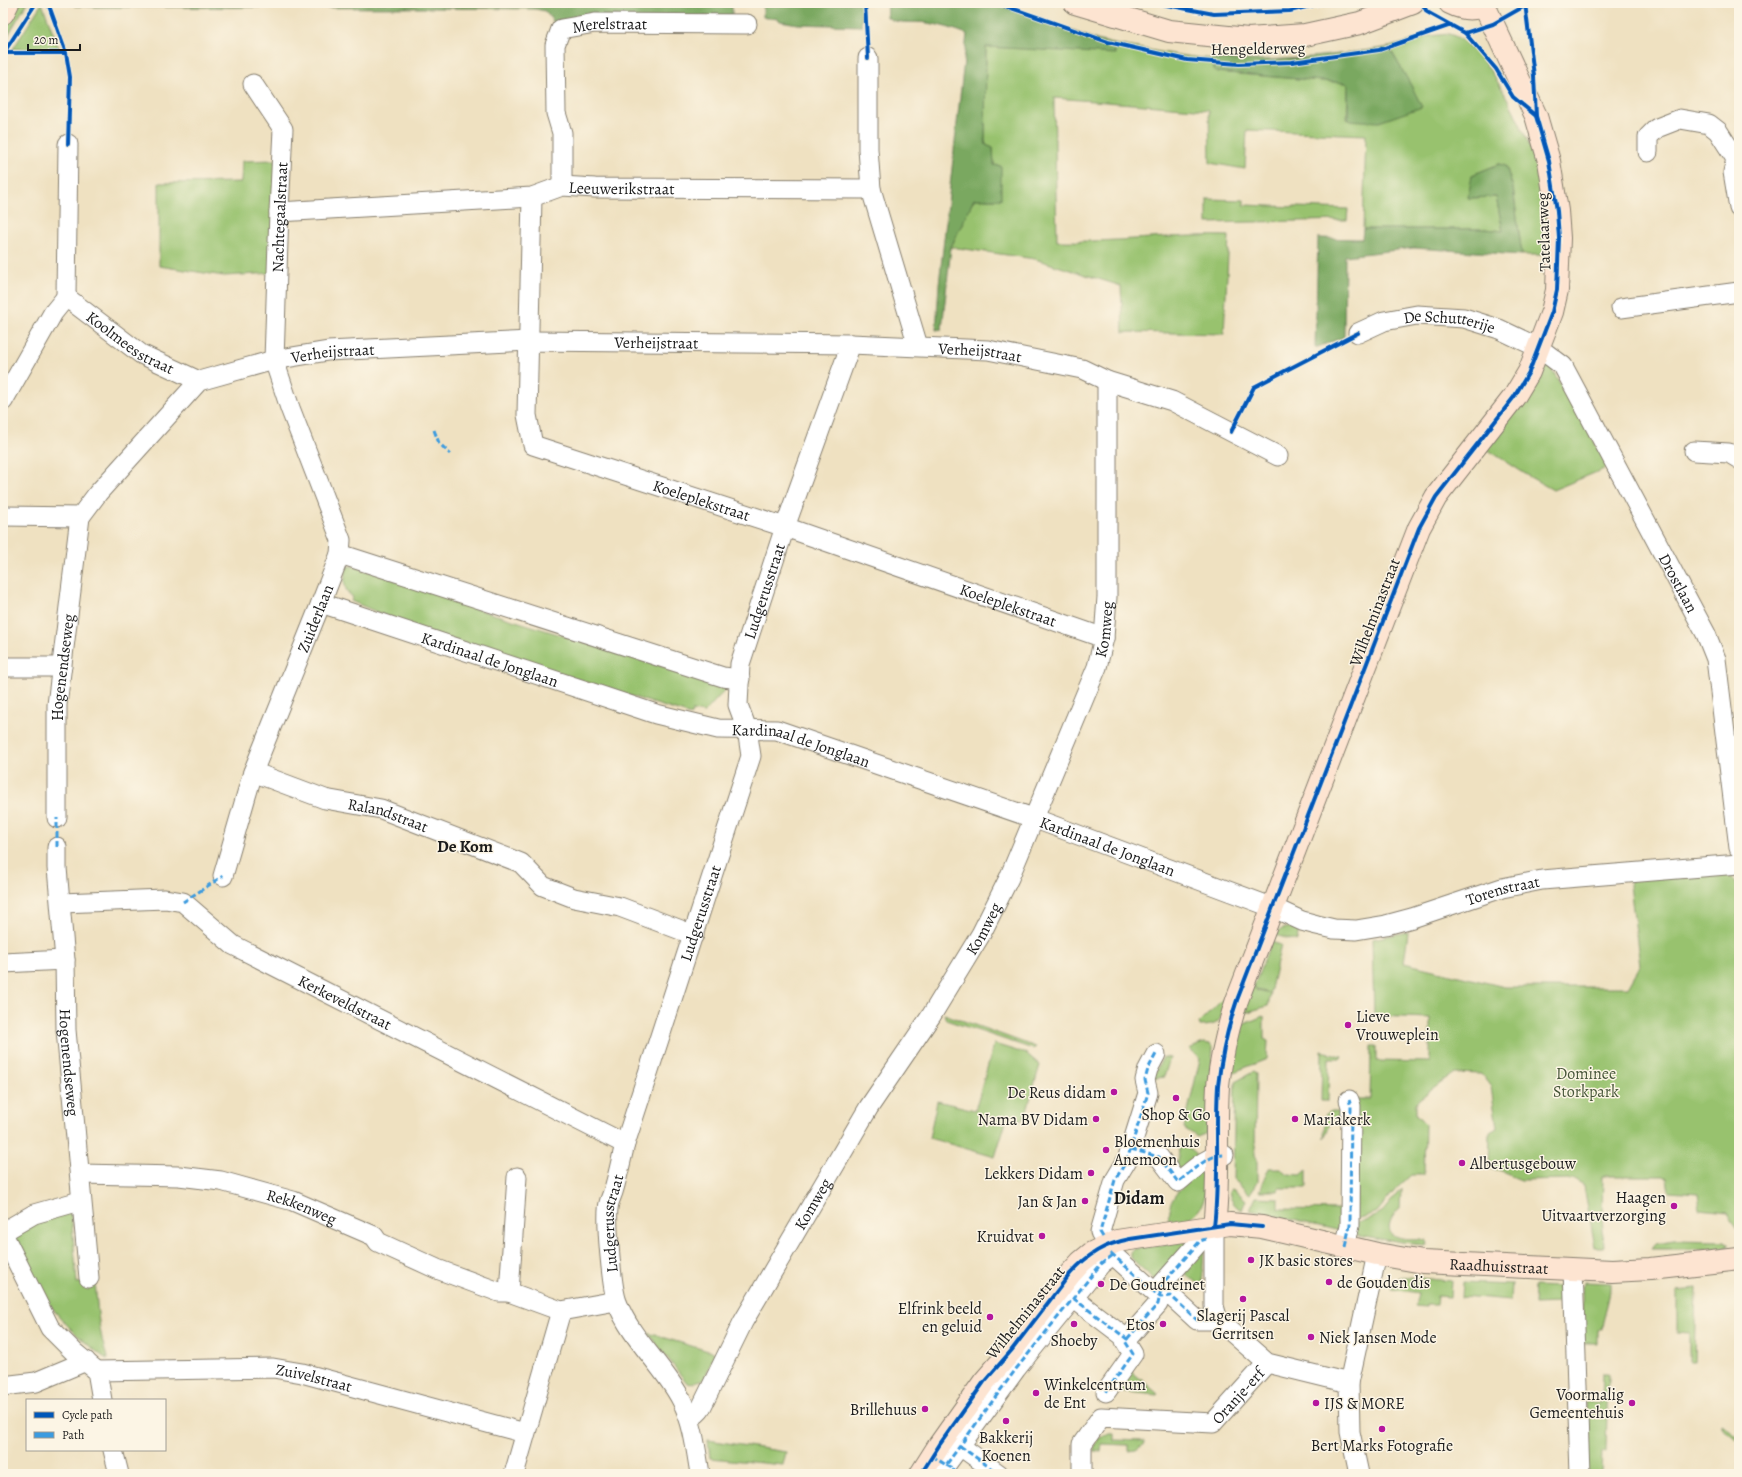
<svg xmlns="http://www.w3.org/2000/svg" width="1742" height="1477" font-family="Alegreya,serif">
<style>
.green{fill:#98c26e;stroke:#5a6f45}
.forest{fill:#7aa861;stroke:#4b623e}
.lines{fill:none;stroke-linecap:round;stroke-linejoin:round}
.street-casing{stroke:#867e6e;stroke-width:21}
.secondary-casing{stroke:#867e6e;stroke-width:24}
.street{stroke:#fff;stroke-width:19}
.secondary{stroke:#fde4d1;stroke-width:22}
.quiet{stroke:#3c9bdf;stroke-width:3;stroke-dasharray:6 3;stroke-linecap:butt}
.cycleway-casing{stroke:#fcf5e5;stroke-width:6}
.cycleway{stroke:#0057b8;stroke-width:4}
.poi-dot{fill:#b5179e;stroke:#fcf5e5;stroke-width:1.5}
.labels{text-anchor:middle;stroke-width:3;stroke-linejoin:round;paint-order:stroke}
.street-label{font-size:16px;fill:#1c1c1c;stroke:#fcf5e5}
.poi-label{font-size:16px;fill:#1c1c1c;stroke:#fcf5e5;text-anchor:start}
.park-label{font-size:16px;fill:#475639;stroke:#fcf5e5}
.neighbourhood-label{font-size:17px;font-weight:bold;fill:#1c1c1c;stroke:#fcf5e5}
.quarter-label{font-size:18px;font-weight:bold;fill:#1c1c1c;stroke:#fcf5e5}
</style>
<rect width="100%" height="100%" fill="#fcf5e5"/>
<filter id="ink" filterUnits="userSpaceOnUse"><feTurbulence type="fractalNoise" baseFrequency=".025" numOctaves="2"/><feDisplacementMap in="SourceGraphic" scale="8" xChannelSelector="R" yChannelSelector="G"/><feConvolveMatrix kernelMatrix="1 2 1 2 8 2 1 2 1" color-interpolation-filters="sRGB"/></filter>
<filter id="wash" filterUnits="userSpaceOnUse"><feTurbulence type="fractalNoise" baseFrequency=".012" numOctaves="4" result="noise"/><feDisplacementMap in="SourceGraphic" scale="16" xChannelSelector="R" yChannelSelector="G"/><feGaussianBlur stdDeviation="0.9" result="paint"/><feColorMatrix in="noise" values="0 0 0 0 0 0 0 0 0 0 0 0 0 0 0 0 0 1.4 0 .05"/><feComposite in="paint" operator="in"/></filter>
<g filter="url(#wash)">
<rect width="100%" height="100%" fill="#efe1c1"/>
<!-- green -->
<g class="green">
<polygon points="17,3 27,3 3,44 3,24"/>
<polygon points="42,3 59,49 13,49"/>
<path d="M1449,34C1490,45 1533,146 1542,184C1547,207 1547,231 1546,255H1522L1513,188L1506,166L1499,164L1472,175L1469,198L1496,197L1503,231L1485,229H1363L1366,135L1247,130L1245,169L1210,163L1209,110L1054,98L1057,241C1114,243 1171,234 1229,236L1224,334L1123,332L1121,286L1035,259L951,247L974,199H1000L994,165L993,148L986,145L985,140L986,47L1115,53L1114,44L1184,56L1214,59V70L1216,72L1346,83L1348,85L1347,119L1413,89L1389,47L1429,36Z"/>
<polygon points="276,160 274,273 224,276 159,266 159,183 241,182 242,161"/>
<polygon points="1207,199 1244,200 1244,205 1348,209 1347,220 1207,223"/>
<polygon points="1542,360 1547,361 1609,467 1553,490 1530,477 1482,446"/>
<path d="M353,566L464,603L467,606L697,677L726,687L725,690L704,713L692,711L691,715L417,629L351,601L353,597C342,590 344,578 347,567Z"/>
<polygon points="1711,870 1731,876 1739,888 1739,1231 1728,1212 1700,1209 1698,1193 1669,1191 1667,1179 1663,1176 1603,1176 1602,1215 1604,1247 1595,1247 1584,1186 1572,1179 1521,1180 1489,1167 1490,1132 1497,1128 1491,1087 1481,1074 1455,1073 1419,1099 1416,1103 1416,1114 1425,1124 1424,1175 1411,1175 1396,1189 1377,1212 1354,1220 1356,1099 1370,1099 1371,1046 1376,1046 1376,1061 1430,1062 1430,1018 1374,1016 1372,939 1408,932 1404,963 1505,987 1628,987 1640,966 1629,877"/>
<polygon points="1291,927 1299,930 1297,941 1275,935 1282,929"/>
<polygon points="1271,942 1281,945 1270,993 1257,990 1254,986"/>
<polygon points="1253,985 1257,991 1271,994 1268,1006 1244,1013 1243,1012"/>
<path d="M1223,999L1226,1001C1220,1020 1221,1026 1200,1026L1199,1023Z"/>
<polygon points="944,1014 1036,1047 1033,1049 946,1020"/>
<polygon points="1263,1016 1264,1017 1264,1039 1268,1041 1267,1059 1234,1072 1231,1067 1237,1030 1240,1026"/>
<polygon points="1203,1043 1210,1044 1213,1047 1207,1133 1197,1137 1184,1128 1200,1059 1189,1049"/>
<polygon points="994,1044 1027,1054 1040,1065 1025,1117 1018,1121 1007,1118 995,1157 929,1138 937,1101 975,1110"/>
<polygon points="1322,1051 1342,1056 1341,1058 1329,1058 1328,1101 1321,1101"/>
<polygon points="1163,1057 1170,1058 1164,1077 1152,1079"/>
<polygon points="1253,1072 1256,1074 1255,1155 1257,1159 1257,1182 1250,1194 1233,1179 1235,1082"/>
<path d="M1328,1112H1342V1114C1327,1122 1330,1127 1324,1139L1325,1115Z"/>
<polygon points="1181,1142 1197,1156 1183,1174 1176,1165"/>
<polygon points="1269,1168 1280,1168 1287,1174 1301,1175 1307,1170 1307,1188 1279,1188 1278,1191 1259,1191"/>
<path d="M1200,1170L1207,1171C1206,1201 1204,1220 1169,1223C1165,1198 1184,1185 1200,1170Z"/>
<path d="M1231,1189L1235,1190L1246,1200L1242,1210C1236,1208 1230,1200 1229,1192Z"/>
<path d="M1401,1189L1400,1209C1391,1215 1382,1233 1398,1238C1406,1241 1418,1239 1426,1240L1427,1245L1402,1243L1355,1234V1224L1375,1216L1383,1211Z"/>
<polygon points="1256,1197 1278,1198 1278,1209 1345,1210 1345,1232 1250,1210"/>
<path d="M71,1211L77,1283L95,1280C97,1307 99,1335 108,1360C79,1340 54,1314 35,1284C26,1268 19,1250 12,1233L41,1219Z"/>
<polygon points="1192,1240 1157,1282 1131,1258 1131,1253 1134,1249"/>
<polygon points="1675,1240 1724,1241 1728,1244 1728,1247 1704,1249 1651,1249 1656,1243"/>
<polygon points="1204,1247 1202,1284 1199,1285 1183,1271"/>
<polygon points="1399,1276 1451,1281 1450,1297 1437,1296 1436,1305 1426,1305 1426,1307 1415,1306 1418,1293 1392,1289"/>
<polygon points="1463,1282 1511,1284 1510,1301 1462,1297"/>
<path d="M1585,1282L1610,1283C1611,1299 1603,1313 1602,1329L1599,1330V1343H1583L1582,1287Z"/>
<polygon points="1535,1286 1561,1287 1561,1303 1534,1304"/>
<polygon points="1696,1289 1694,1362 1689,1362 1689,1333 1677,1332 1677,1291"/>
<polygon points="648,1333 715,1353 704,1380 690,1384 687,1383"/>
<polygon points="1130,1370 1158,1394 1157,1395 1118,1391"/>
<polygon points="1602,1373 1608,1373 1606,1452 1602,1452 1601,1474 1587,1474 1584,1402 1601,1402"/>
<polygon points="1722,1424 1739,1437 1739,1441 1722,1428"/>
<polygon points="1109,1433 1114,1433 1114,1440 1145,1441 1145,1443 1136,1450 1128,1451 1128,1445 1102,1444 1101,1451 1093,1451 1098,1439"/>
<polygon points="708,1441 708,1440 786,1452 783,1465 710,1458"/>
</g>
<!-- forest -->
<g class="forest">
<polygon points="75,3 732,3 732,15 555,24 545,11 535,9 433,8 95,7 75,6"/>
<polygon points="763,3 862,3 861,26 798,24 780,21 778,19 763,17"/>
<path d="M888,3H990L1015,10L1097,40L1114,44L1115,54L986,47L985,140L986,145L993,148L994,165L1001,166V199H974L951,247L942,329L936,330L939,284L967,34C954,29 941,25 927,23C914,21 896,25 887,17Z"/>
<path d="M1389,47L1413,89L1422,107L1379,122L1348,120V85L1346,83L1216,72L1214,70V59C1273,63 1331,56 1389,47Z"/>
<polygon points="1499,164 1506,166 1513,188 1522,255 1414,248 1345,256 1344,337 1315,348 1318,238 1362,239 1363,229 1485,229 1503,231 1496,197 1468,198 1472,175"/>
</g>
</g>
<g filter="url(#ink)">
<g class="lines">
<!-- street casing -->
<g class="street-casing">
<g id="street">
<polyline points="868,58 868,149 871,189"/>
<polyline points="1648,152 1648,137 1657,128 1680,119 1709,124 1718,131 1736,159 1733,172 1739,208"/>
<path id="s1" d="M562,186V133L556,113L555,45L561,29L595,23L747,24"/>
<path id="s2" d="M532,197L527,415L533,445L785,527L1104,638"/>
<path id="s3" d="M279,212L532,197L562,186L595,188L871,189L918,346"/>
<polyline points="66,297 68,144"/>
<polyline points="1621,308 1739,292"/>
<path id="s4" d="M1358,333L1384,321L1417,315L1464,318L1499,329L1539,348L1563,366L1706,634L1716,659L1739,848"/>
<path id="s5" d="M3,401L53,313L66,297L141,354L199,381"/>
<polyline points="1694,451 1729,453 1739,459"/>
<polyline points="3,516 80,517"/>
<path id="s6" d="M80,517L98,493L199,381L274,360L328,351L530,341L851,344L988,350L1082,369L1107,381L1172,401L1278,456"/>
<polyline points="340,554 723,677 740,679"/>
<path id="s7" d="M321,603L656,714L718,729L777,730L1033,818L1274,908L1302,921L1317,925L1334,929L1356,930L1386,925L1412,918L1502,888L1542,880L1739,864"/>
<polyline points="3,667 62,667"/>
<path id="s8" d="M253,772L325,799L381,809L521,863L543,886L574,898L620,907L694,935"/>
<path id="s9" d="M57,818V705L80,517"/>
<path id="s10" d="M57,847V868L65,960L66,1030L89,1278"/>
<path id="s11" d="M223,876L253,772L321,603L340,554L341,540L290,408L274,360L279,212L283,129L253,84"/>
<path id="s12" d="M61,903L165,899L183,902L233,945L625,1144"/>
<polyline points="3,963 65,960"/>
<path d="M1131,1149L1159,1157L1178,1182C1191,1172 1207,1155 1224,1155"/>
<path id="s13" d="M80,1174L179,1176L221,1181L293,1201L374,1236L378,1242L437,1269L499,1292H509L561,1311L616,1301"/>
<polyline points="1214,1226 1214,1306 1218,1320"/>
<polyline points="3,1232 34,1214 80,1201"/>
<polyline points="3,1234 50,1328 74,1352 97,1371 102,1400"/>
<polyline points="1103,1237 1100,1232 1115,1180 1127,1160 1148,1093 1145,1080 1148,1069 1156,1054"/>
<polyline points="1345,1247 1350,1225 1351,1106 1349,1100"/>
<polyline points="1111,1253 1160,1297 1171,1296 1197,1320 1218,1320 1267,1363 1349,1383"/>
<polyline points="1573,1269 1580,1474"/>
<polyline points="509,1292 517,1177"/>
<polyline points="1073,1298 1127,1339 1125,1341 1133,1354 1106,1392"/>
<polyline points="1127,1339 1158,1304 1162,1284 1200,1241 1206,1239"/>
<path id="s14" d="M97,1371L273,1368L302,1373L525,1433"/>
<polyline points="3,1386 36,1382 86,1361"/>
<path id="s15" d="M688,1416L696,1414L700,1410L743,1322L869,1107L931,1016L981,934L1009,878L1097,667L1104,638L1107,597V381"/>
<polyline points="960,1446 999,1474"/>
<polyline points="113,1450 119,1474"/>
<polyline points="932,1456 946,1465 1016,1369 1101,1264 1113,1255"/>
<polyline points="514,1474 561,1311"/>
<path id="s16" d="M700,1474C696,1449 693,1423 682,1401C664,1365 631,1340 617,1302C612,1289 605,1216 609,1203C610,1199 612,1195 613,1192C618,1176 621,1160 625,1144L751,756L747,729L738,705L740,664L785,527L851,344"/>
<path id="s17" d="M1082,1474V1444L1101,1417L1213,1423L1267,1363"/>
<polyline points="1359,1474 1350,1432 1349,1383 1377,1254"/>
</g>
</g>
<!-- secondary casing -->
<g class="secondary-casing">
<g id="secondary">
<polyline points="1075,3 1169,31 1248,39 1305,35 1360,23 1413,3"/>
<path d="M1450,3C1462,9 1475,11 1486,3"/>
<polyline points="3,13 8,3"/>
<path d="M1214,1226C1220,1179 1215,1132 1218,1086C1221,1057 1228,1027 1237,1000L1419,528L1436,497L1514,397L1529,372L1552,312L1557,290L1559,238L1557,211L1549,161L1536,116L1484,5"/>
<path id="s18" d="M921,1474L940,1444L984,1382L1011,1351L1070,1274L1081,1262L1092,1253L1117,1241L1230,1224L1262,1227L1377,1254L1423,1262L1612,1271L1650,1269L1739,1259"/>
</g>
</g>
<!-- street -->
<use href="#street" class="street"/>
<!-- secondary -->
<use href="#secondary" class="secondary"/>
<!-- quiet -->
<g class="quiet">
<polyline points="434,430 439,443 450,454"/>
<polyline points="57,847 57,818"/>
<polyline points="183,902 223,876"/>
<path d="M1131,1149L1159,1157L1178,1182C1191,1172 1207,1155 1224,1155"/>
<polyline points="1103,1237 1100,1232 1115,1180 1127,1160 1148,1093 1145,1080 1148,1069 1156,1054"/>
<polyline points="1345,1247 1350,1225 1351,1106 1349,1100"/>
<polyline points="1111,1253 1160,1297 1171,1296 1197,1320 1218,1320"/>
<polyline points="1073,1298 1127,1339 1125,1341 1133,1354 1106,1392"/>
<polyline points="1127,1339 1158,1304 1162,1284 1200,1241 1206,1239"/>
<polyline points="960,1446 999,1474"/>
<polyline points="932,1456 946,1465 1016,1369 1101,1264 1113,1255"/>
<polyline points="946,1465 954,1469 952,1474"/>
</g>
<!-- cycleway casing -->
<g class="cycleway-casing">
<g id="cycleway">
<polyline points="48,3 66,53"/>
<polyline points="865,3 868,58"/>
<polyline points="997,3 1108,42 1187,60 1239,64 1292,62 1379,50 1451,25"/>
<polyline points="1156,3 1214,14 1290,11 1322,3"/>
<polyline points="1422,3 1427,12 1465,33 1496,69 1513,97 1536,116"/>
<polyline points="1465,33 1493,24 1530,3"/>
<polyline points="3,53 66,53 70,77 68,144"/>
<polyline points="3,54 36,3"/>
<polyline points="1231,432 1254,387 1358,333"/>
<path d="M1214,1226C1220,1179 1215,1132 1218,1086C1221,1057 1228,1027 1237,1000L1419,528L1436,497L1514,397L1529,372L1552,312L1557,290L1559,238L1557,211L1549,161L1536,116L1534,76L1525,3"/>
<path d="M921,1474L940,1444L984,1382L1011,1351L1070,1274C1088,1254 1104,1244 1130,1239L1230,1224L1262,1227"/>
</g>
</g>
<!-- cycleway -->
<use href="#cycleway" class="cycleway"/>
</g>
</g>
<!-- markers -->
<g class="poi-dot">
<circle cx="1348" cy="1025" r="4"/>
<circle cx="1114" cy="1092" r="4"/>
<circle cx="1176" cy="1098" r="4"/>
<circle cx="1096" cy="1119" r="4"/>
<circle cx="1295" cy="1119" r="4"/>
<circle cx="1106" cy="1150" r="4"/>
<circle cx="1462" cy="1163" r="4"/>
<circle cx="1091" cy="1173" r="4"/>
<circle cx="1085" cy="1201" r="4"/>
<circle cx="1674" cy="1206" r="4"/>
<circle cx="1042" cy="1236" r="4"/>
<circle cx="1251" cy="1260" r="4"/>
<circle cx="1329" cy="1282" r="4"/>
<circle cx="1101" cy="1284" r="4"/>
<circle cx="1243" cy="1299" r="4"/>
<circle cx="990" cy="1317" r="4"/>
<circle cx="1074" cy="1324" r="4"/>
<circle cx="1163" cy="1324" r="4"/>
<circle cx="1311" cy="1337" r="4"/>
<circle cx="1036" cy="1393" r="4"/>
<circle cx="1316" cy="1403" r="4"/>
<circle cx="1632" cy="1403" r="4"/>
<circle cx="925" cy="1409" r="4"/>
<circle cx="1006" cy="1421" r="4"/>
<circle cx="1382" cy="1429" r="4"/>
</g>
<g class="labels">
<!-- street labels -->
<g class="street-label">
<text dy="6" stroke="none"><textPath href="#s1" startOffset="208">Merelstraat</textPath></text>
<text transform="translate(1258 48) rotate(-1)" y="6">Hengelderweg</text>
<text dy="6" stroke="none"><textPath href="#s3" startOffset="345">Leeuwerikstraat</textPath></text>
<text dy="6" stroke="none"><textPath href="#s11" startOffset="692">Nachtegaalstraat</textPath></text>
<text transform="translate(1543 232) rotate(-92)" y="6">Tatelaarweg</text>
<text dy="6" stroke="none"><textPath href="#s4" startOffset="95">De Schutterije</textPath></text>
<text dy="6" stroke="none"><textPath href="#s5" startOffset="201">Koolmeesstraat</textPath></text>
<text dy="6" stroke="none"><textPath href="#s6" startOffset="642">Verheijstraat</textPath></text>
<text dy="6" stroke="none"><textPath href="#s6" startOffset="318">Verheijstraat</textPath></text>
<text dy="6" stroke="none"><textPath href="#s6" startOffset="966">Verheijstraat</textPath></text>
<text dy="6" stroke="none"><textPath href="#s2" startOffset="426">Koeleplekstraat</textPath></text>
<text dy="6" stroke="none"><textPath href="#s4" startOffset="466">Drostlaan</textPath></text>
<text dy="6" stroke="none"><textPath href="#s16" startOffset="934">Ludgerusstraat</textPath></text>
<text dy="6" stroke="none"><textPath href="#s2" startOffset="750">Koeleplekstraat</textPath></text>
<text transform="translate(1374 612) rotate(-69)" y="6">Wilhelminastraat</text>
<text dy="6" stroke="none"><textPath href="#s11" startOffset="274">Zuiderlaan</textPath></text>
<text dy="6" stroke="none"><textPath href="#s15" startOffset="897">Komweg</textPath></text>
<text dy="6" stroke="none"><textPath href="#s7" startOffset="178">Kardinaal de Jonglaan</textPath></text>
<text dy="6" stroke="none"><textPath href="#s9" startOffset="151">Hogenendseweg</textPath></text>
<text dy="6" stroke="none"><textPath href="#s7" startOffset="502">Kardinaal de Jonglaan</textPath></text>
<text dy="6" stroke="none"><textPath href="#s8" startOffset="142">Ralandstraat</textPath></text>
<text dy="6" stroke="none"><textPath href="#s7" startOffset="826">Kardinaal de Jonglaan</textPath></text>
<text dy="6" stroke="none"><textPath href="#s7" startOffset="1242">Torenstraat</textPath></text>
<text dy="6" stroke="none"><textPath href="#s16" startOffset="598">Ludgerusstraat</textPath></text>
<text dy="6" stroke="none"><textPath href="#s15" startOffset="573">Komweg</textPath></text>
<text dy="6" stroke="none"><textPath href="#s12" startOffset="314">Kerkeveldstraat</textPath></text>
<text dy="6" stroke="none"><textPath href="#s10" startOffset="216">Hogenendseweg</textPath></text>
<text dy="6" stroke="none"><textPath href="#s15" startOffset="249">Komweg</textPath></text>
<text dy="6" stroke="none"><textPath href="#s13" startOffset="226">Rekkenweg</textPath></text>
<text dy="6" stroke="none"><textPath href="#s16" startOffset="274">Ludgerusstraat</textPath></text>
<text dy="6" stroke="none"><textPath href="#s18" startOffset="695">Raadhuisstraat</textPath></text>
<text transform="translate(1025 1312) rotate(-51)" y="6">Wilhelminastraat</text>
<text dy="6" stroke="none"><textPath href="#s14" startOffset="218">Zuivelstraat</textPath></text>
<text dy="6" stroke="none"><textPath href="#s17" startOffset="212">Oranje-erf</textPath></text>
</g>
<!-- poi labels -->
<g class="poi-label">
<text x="1356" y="1022">Lieve<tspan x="1356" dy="18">Vrouweplein</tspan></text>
<text x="1106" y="1098" text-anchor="end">De Reus didam</text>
<text x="1176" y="1120" text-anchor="middle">Shop &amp; Go</text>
<text x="1088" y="1125" text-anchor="end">Nama BV Didam</text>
<text x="1303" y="1125">Mariakerk</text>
<text x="1114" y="1147">Bloemenhuis<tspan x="1114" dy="18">Anemoon</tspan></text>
<text x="1470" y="1169">Albertusgebouw</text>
<text x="1083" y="1179" text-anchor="end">Lekkers Didam</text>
<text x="1666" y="1203" text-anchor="end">Haagen<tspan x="1666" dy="18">Uitvaartverzorging</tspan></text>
<text x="1077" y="1207" text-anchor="end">Jan &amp; Jan</text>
<text x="1034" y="1242" text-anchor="end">Kruidvat</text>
<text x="1259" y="1266">JK basic stores</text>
<text x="1337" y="1288">de Gouden dis</text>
<text x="1109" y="1290">De Goudreinet</text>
<text x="982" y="1314" text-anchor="end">Elfrink beeld<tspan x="982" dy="18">en geluid</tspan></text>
<text x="1243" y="1321" text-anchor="middle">Slagerij Pascal<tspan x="1243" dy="18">Gerritsen</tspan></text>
<text x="1155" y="1330" text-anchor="end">Etos</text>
<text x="1319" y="1343">Niek Jansen Mode</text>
<text x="1074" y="1346" text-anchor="middle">Shoeby</text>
<text x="1044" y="1390">Winkelcentrum<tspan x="1044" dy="18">de Ent</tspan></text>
<text x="1624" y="1400" text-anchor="end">Voormalig<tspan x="1624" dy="18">Gemeentehuis</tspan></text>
<text x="1324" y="1409">IJS &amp; MORE</text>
<text x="917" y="1415" text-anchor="end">Brillehuus</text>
<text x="1006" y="1443" text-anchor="middle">Bakkerij<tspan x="1006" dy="18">Koenen</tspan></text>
<text x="1382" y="1451" text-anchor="middle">Bert Marks Fotografie</text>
</g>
<!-- park labels -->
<g class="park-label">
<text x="1586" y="1079">Dominee<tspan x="1586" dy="18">Storkpark</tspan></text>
</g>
<!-- neighbourhood labels -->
<g class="neighbourhood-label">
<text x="465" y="852">De Kom</text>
</g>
<!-- quarter labels -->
<g class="quarter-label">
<text x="1139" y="1204">Didam</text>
</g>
</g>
<!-- margin -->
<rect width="1742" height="1477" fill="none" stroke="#fcf5e5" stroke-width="16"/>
<!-- legend -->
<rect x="26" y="1399" width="140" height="52" fill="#fcf5e5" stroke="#a29e95"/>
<rect x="34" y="1412" width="20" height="6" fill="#0057b8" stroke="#a29e95"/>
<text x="62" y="1419" font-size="12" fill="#1c1c1c">Cycle path</text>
<rect x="34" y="1432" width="20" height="6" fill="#3c9bdf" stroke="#a29e95"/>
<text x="62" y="1439" font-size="12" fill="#1c1c1c">Path</text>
<!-- scale -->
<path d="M28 44v6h52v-6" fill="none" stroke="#1c1c1c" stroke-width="2"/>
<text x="34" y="44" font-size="12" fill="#1c1c1c" stroke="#fcf5e5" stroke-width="3" paint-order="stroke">20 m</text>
</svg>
